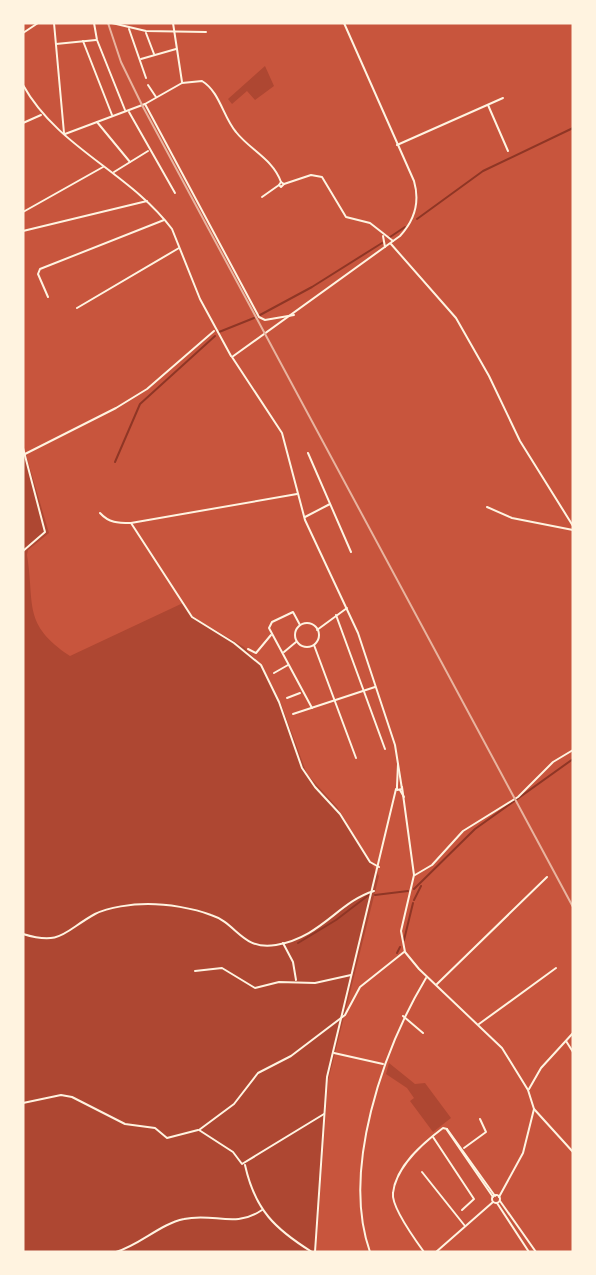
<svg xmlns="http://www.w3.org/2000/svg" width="596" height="1275" font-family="'Nunito Sans',sans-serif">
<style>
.green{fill:#ae4732}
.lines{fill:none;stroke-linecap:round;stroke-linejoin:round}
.stream{stroke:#8f3625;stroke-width:2}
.minor{stroke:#fff3e0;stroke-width:2}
.tertiary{stroke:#fff3e0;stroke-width:2}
.secondary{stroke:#fff3e0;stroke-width:2}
.rail{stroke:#e9b49f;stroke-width:2}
</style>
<rect width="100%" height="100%" fill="#c8553d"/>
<!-- green -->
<g class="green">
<polygon points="265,66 274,86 255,100 247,91 232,104 228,99"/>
<path d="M23,455H26L49,533L28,550L27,555C35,605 22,624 70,656L183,603L193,617L244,647L263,667L281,704L307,774L337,807L379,876L328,1081L316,1252H23Z"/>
<polygon points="389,1063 415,1084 425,1083 451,1118 433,1132 410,1101 414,1098 407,1088 386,1074"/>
</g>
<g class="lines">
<!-- stream -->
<g class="stream">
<polyline points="417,219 483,171 573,128"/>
<polyline points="390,237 405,227"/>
<polyline points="260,315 312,287 382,243"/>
<polyline points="219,332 254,318"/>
<polyline points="115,462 140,404 215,336"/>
<polyline points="414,889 475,829 573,759"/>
<polyline points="375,895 408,891"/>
<polyline points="414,900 421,886"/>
<polyline points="404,940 413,903"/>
<polyline points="298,943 336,920 370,894"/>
<polyline points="397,953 400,947"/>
</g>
<!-- minor -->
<g class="minor">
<polyline points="54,23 64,133"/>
<polyline points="94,23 97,40 125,110"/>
<polyline points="112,23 146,31 206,32"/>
<polyline points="173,23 182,82"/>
<polyline points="129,29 146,78"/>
<polyline points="23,33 38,23"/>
<polyline points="146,33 154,54"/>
<polyline points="83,41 112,115"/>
<polyline points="56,44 96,40"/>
<polyline points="141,59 176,49"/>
<path d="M23,85C58,148 129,172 172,229L200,299L231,356"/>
<polyline points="148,85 156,97"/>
<polyline points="145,104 259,317 265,320 294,315"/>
<polyline points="488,105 508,151"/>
<polyline points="129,112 175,193"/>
<polyline points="97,122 130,162"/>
<polyline points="23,123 41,115"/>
<path d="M65,134L145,104L182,83L202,81C220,92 223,117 236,132C250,150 273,159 281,182"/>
<polyline points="397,145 503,98"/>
<polyline points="114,172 148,151"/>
<polygon points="281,182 284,184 281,187 279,185"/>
<polyline points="284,184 311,175 322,177 346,217 370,223 393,241"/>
<polyline points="262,197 279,185"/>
<polyline points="23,212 103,167"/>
<polyline points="23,231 147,201"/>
<polyline points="383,236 385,247"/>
<polyline points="391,244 456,318 489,376 520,441 573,526"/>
<polyline points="48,297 38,274 40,269 164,220"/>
<polyline points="77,308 179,248"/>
<polyline points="23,448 45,532 23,551"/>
<polyline points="308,453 351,552"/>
<polyline points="23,455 116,408 147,389 214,331"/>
<polyline points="487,507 512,518 573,530"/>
<path d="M100,513C109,523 118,523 131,523L297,494"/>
<polyline points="305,517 330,504"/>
<polyline points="131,523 192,617 234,643 261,665 279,702 302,768 315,787 340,814 370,862 379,867"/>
<polyline points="336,615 385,749"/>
<circle cx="307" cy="635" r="12"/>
<polyline points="300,625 293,612 272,622 269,628 312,708"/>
<polyline points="317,630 347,608"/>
<polyline points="314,645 356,758"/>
<polyline points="248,649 256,653 271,635"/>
<polyline points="284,652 296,642"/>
<polyline points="274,673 288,665"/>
<polyline points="287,698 300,693"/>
<polyline points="293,714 375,687"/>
<polyline points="415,875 432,865 463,831 518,797 553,762 573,750"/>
<path d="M23,934C62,946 64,931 95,914C109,907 132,904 148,904C167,904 193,908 211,915C237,923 242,951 276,945C322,937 338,902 374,891"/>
<polyline points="283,943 293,962 296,980"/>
<polyline points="195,971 222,968 255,988 279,982 315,983 351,975"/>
<polyline points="437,984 547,877"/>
<polyline points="403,1016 423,1033"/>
<polyline points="479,1024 556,968"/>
<polyline points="566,1041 573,1052"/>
<polyline points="334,1053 383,1064"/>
<polyline points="529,1089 541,1068 573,1033"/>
<polyline points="23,1103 61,1095 72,1097 125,1124 155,1128 167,1138 198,1130"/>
<polyline points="324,1114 242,1164 233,1152 199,1130 234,1104 258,1073 291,1056 345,1015 360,987 404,952"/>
<polyline points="447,1129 495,1196"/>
<polyline points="447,1130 493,1197"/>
<polyline points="433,1137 474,1199 462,1210"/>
<polyline points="464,1148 486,1132 480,1119"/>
<path d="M245,1165C255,1210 275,1229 312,1252"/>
<polyline points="422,1172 465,1226"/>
<circle cx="496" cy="1199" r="4"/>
<polyline points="499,1197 523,1153 534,1109"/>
<polyline points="500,1201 536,1252"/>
<polyline points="497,1203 529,1252"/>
<path d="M116,1252C140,1245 160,1224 184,1219C214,1212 234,1229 262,1210"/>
<path d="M370,1252C341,1170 383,1050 426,978"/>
<path d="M424,1252C416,1241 391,1206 393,1193C396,1166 423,1143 443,1128L447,1129"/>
<polyline points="436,1252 493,1202"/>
</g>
<!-- tertiary -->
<g class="tertiary">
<polyline points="402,787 414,875 401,931 405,952 419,969 502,1048 528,1090 534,1109 573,1152"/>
<polyline points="400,790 404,797"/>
</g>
<!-- secondary -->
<g class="secondary">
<path d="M344,23L414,181C420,202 415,220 400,236L232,357L282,433L305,520L358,633L395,745L402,789L397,790V786"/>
<polyline points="397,786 398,764"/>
<polyline points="315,1252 327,1077 396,789"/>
</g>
<!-- rail -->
<polyline class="rail" points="108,23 121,62 142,105 573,907"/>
</g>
<!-- border -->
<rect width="596" height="1275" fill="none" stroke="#fff3e0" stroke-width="49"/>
</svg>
